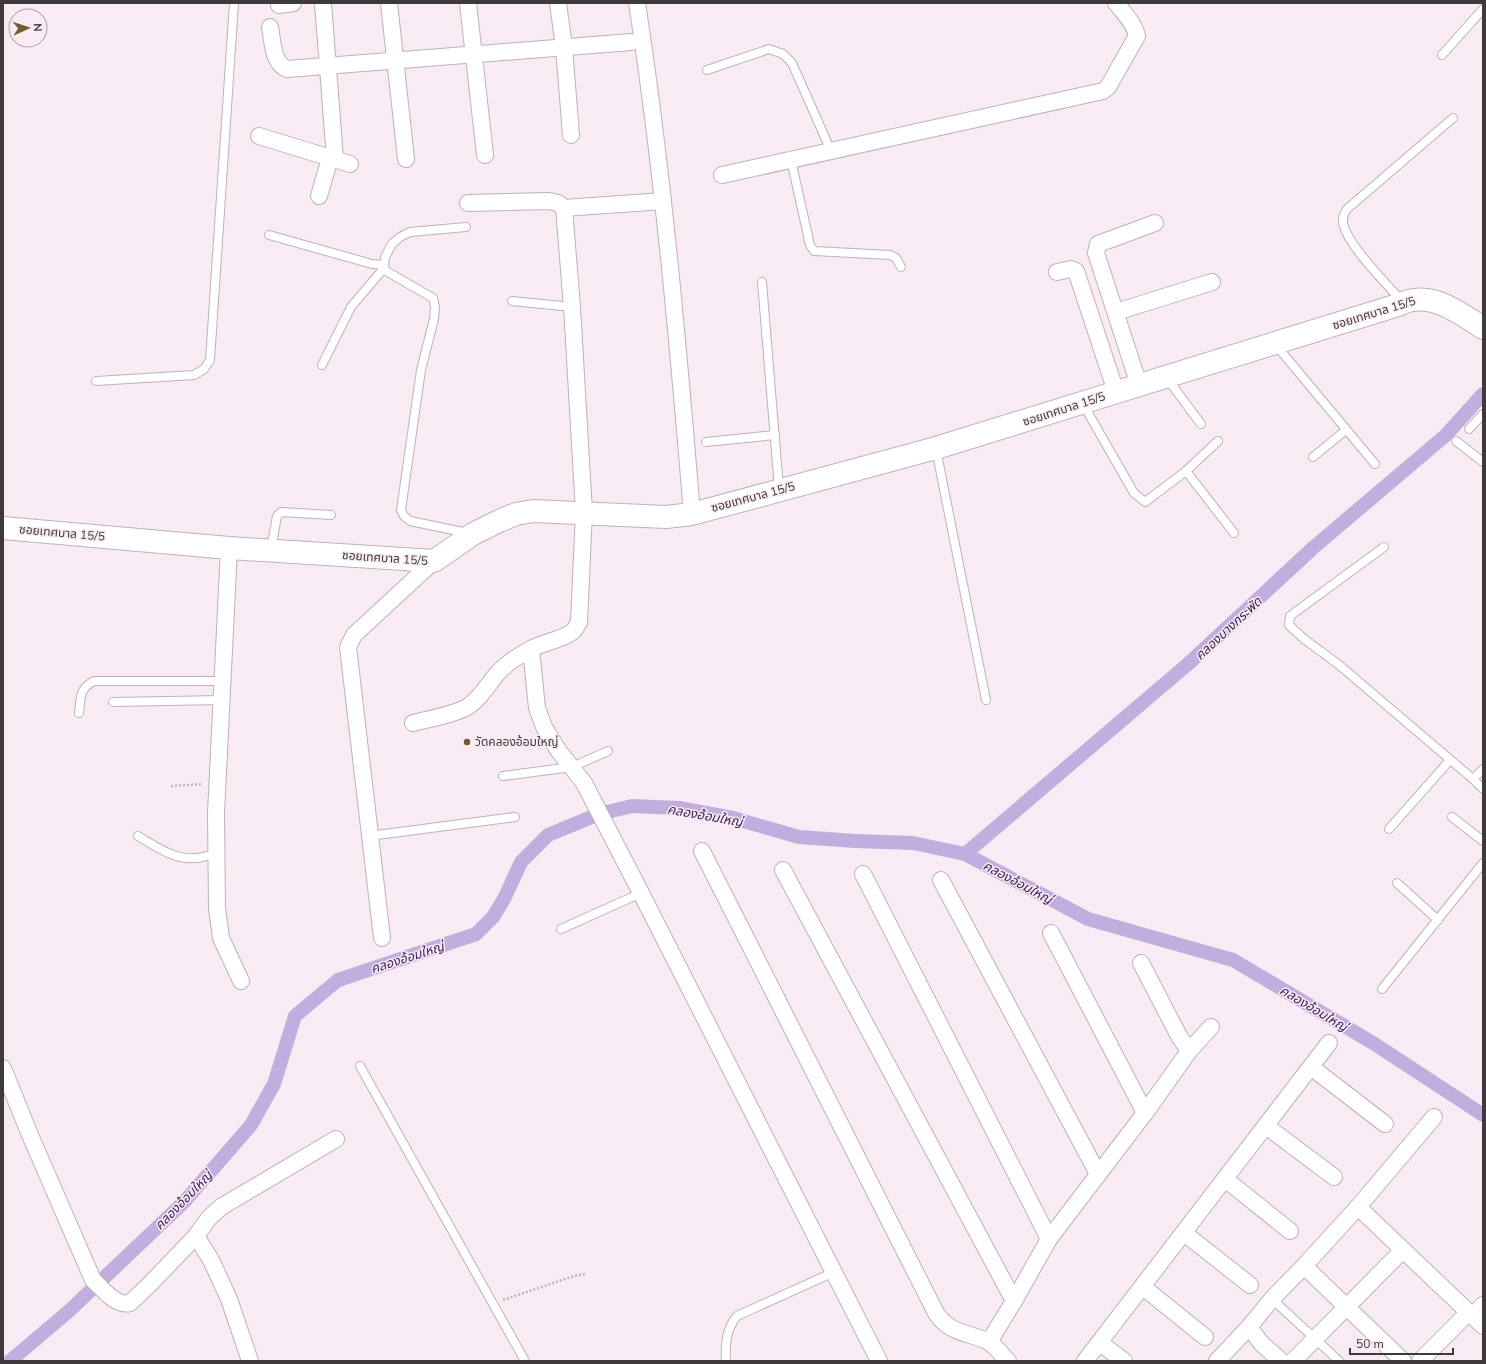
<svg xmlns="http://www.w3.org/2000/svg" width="1486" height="1364" font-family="'Nunito Sans','Noto Sans Thai',sans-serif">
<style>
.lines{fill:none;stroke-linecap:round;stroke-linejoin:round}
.canal{stroke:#c1aede;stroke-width:14}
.lane-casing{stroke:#beb1b8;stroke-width:10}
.street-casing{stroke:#beb1b8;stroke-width:18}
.secondary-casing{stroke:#beb1b8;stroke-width:24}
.path{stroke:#beb3b9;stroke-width:2.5;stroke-dasharray:2 2;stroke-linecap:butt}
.lane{stroke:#fff;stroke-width:8}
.street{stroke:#fff;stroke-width:16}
.secondary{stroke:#fff;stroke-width:22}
.poi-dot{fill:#735d2d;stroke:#f9ebf3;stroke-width:1.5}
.labels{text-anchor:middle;stroke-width:3;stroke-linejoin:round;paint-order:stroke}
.street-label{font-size:12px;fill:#3e393c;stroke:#f9ebf3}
.poi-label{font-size:12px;fill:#3e393c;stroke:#f9ebf3;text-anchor:start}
.water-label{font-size:13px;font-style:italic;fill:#3b205a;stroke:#f9ebf3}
</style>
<rect width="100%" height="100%" fill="#f9ebf3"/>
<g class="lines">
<!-- canal -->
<g class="canal">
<polyline points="965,854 1188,664 1314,547 1446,435 1483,394"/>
<polyline points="10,1361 69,1311 184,1202 251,1125 274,1084 295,1016 338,980 476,934 493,917 504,899 521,862 548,835 599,814 632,806 679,808 733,818 799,837 855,841 913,843 965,854 1088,919 1233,960 1373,1043 1483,1115"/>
</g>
<!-- lane casing -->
<g class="lane-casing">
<g id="lane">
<polyline points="1442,55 1483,9"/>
<polyline points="707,70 769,49 783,54 792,63 831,151"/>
<polyline points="791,160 810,245 814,251 890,255 896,258 901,267"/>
<polyline points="466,227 410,232 400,237 392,244 385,257 384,268 386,271 433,298 435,307 434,319 421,370 401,510 404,516 410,521 468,533"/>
<polyline points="269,235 372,264 384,265"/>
<polyline points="762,282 779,489"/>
<polyline points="512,301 572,307"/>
<path d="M1403,302C1389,287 1342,240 1343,220C1343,216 1345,212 1347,209L1453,118"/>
<polyline points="1275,344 1375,464"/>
<polyline points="322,365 351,307 384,268"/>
<polyline points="1166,377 1201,424"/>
<polyline points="96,381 194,375 204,369 210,360 234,3"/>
<polyline points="1083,404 1134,493 1145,502 1186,471 1218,441"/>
<polyline points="1469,429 1483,414"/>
<polyline points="1456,441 1483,462"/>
<polyline points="706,442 775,435"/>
<polyline points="936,449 986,700"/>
<polyline points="1313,457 1346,430"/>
<polyline points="1186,471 1234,533"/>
<polyline points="1384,547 1290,616 1289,625 1304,639 1338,664 1473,779 1483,789"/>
<polyline points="271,550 277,516 281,512 331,515"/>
<polyline points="113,702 222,700"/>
<path d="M79,713C81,697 79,689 94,681H223"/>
<polyline points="503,776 572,767 608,751"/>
<polyline points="1473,779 1483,769"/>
<polyline points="1452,817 1483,841"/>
<polyline points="1389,829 1450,760"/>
<path d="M138,836C155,846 174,860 195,858C202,858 209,855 216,854"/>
<polyline points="369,836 515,817"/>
<polyline points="1397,883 1438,920"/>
<polyline points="561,929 641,893"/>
<polyline points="1382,989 1483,863"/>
<polyline points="360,1066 525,1361"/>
<polyline points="1272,1299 1339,1361"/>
<path d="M726,1361C725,1345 726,1329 737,1316L834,1272"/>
</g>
</g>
<!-- street casing -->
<g class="street-casing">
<g id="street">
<polyline points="323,3 335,159"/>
<polyline points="389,3 406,159"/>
<polyline points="468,3 485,155"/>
<polyline points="558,3 564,47 571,135"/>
<path d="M637,3C663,172 678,343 692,514"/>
<polyline points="279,5 293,3"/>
<path d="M270,27C273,41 272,63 287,69L631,42"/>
<polyline points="259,136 350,164"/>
<path d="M722,175L1103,91L1108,87L1137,36C1134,23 1124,13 1116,3"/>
<polyline points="319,196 330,158"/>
<path d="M468,203L549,201L558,203L564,208L572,307L584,512L579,622C577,625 575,630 572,632C562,640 543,642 531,649L537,708L544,727L558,750L584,783L641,893L879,1361"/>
<polyline points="564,208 663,201"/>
<polyline points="1057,272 1071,269 1076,271 1116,392"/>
<polyline points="1116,312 1212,282"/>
<polyline points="1139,385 1096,253 1098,244 1155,223"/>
<polyline points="229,548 216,813 217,908 221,938 241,981"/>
<path d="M413,723C428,719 454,715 467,707C479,700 487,686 496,675C506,663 517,657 531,649"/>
<path d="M702,851L936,1313C950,1334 967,1332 987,1341C995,1345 1002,1355 1008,1361"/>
<polyline points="783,870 1014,1301"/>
<polyline points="863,874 1049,1239"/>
<polyline points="941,880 1098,1174"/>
<polyline points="1051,933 1145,1113"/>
<polyline points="382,938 348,647 354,635 434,561"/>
<polyline points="1189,1051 1211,1027"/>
<polyline points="1311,1067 1385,1124"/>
<path d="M3,1068L30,1135L93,1280C102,1288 116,1307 130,1303L149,1285L196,1236L211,1260L229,1299L250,1361"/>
<polyline points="1266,1126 1334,1177"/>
<polyline points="1225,1179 1290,1231"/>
<polyline points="1358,1207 1483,1326"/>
<polyline points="1184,1233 1250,1285"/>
<polyline points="196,1236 209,1218 221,1207 336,1139"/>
<polyline points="1304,1266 1403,1361"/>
<polyline points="1143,1287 1205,1337"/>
<polyline points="1473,1316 1483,1305"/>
<polyline points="1249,1327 1261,1343 1281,1361"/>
<polyline points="989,1342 1014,1301 1049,1239 1145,1113 1189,1051 1179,1036 1141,963"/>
<polyline points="1100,1343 1124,1361"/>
<polyline points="1085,1361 1329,1043"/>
<polyline points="1217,1361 1249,1327 1272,1299 1304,1266 1358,1207 1434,1117"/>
<polyline points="1293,1361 1403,1250"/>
<polyline points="1420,1361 1469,1312"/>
</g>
</g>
<!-- secondary casing -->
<g class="secondary-casing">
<path id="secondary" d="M3,528L229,548L434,561L473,534L499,521L516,514L533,511L666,517L692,514L936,448L1398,305C1429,289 1457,311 1483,328"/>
</g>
<!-- path -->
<g class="path">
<polyline points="171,786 203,784"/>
<polyline points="503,1300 574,1276 585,1274"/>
</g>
<!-- lane -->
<use href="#lane" class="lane"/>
<!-- street -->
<use href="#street" class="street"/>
<!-- secondary -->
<use href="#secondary" class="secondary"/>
</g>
<!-- markers -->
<circle class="poi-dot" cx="467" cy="742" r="4"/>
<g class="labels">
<!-- street labels -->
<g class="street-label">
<text transform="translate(1374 313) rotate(-17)" y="4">ซอยเทศบาล 15/5</text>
<text transform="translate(1064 409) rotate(-18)" y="4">ซอยเทศบาล 15/5</text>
<text transform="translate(753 497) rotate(-15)" y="4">ซอยเทศบาล 15/5</text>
<text transform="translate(62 533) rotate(5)" y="4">ซอยเทศบาล 15/5</text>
<text transform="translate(385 558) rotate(4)" y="4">ซอยเทศบาล 15/5</text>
</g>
<!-- poi labels -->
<g class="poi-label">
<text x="475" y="746">วัดคลองอ้อมใหญ่</text>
</g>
<!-- water labels -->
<g class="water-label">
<text transform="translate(1228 628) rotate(-43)" y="5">คลองบางกระพัด</text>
<text transform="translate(705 815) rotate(10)" y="5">คลองอ้อมใหญ่</text>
<text transform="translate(1018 882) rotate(28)" y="5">คลองอ้อมใหญ่</text>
<text transform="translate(407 957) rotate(-18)" y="5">คลองอ้อมใหญ่</text>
<text transform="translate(1314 1008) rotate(31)" y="5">คลองอ้อมใหญ่</text>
<text transform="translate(183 1200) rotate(-46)" y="5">คลองอ้อมใหญ่</text>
</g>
</g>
<!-- border -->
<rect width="1486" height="1364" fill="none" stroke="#3e393c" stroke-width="8"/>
<!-- north arrow -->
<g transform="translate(28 28) rotate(87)"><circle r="19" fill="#f9ebf3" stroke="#aea4aa"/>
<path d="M0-3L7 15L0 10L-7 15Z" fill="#735d2d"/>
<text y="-6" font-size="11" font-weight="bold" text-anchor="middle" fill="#3e393c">N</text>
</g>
<!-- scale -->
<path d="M1350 1348v6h103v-6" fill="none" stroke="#3e393c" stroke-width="2"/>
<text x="1356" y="1348" font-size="12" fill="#3e393c" stroke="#f9ebf3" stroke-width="3" paint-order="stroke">50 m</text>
</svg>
